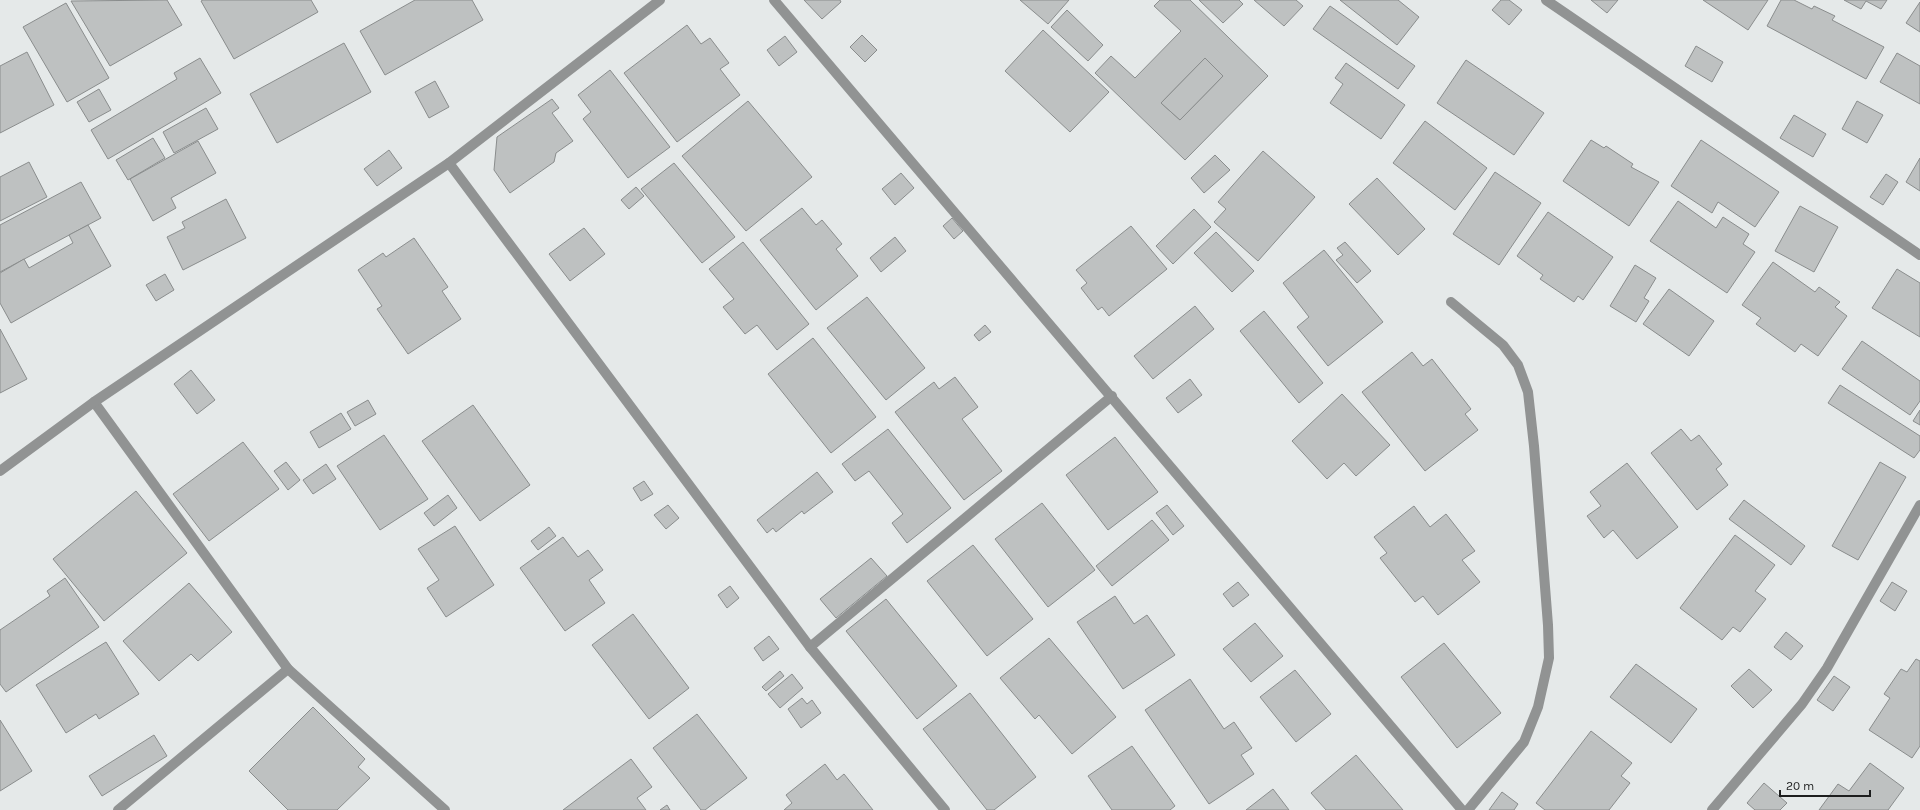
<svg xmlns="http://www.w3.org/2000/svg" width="1920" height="810" font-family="Karla,sans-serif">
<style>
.building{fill:#bec1c1;stroke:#8a8d8d;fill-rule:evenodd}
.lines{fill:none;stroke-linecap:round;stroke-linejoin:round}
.minor{stroke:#919393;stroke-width:10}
</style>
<rect width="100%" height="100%" fill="#e5e9e9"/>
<!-- building -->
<g class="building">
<polygon points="167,0 182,25 110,66 71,1"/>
<polygon points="203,0 311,0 318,12 234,59 201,1"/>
<polygon points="415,0 472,0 483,20 385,75 360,31"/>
<polygon points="804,0 840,0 841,2 822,19"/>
<polygon points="1020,0 1069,0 1048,24"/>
<path d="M1160,0H1190L1268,76L1185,160L1095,73L1111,56L1135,78L1181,31L1154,6ZM1205,58L1223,76L1180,120L1161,103Z"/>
<polygon points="1199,0 1239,0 1243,4 1223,23"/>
<polygon points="1254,0 1296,0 1303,6 1284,26"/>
<polygon points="1340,0 1398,0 1419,17 1397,45"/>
<polygon points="1501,0 1509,0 1522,10 1509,25 1492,10"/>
<polygon points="1591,0 1618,0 1607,13"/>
<polygon points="1703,0 1768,0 1748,30"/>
<polygon points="1781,0 1794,0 1812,9 1814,6 1835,16 1832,20 1884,47 1866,79 1767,26"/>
<polygon points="1844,0 1887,0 1881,9 1866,1 1861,9"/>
<polygon points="1920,2 1920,32 1906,23"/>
<polygon points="66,3 109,78 67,102 23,27"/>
<polygon points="1330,6 1415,66 1398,89 1313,29"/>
<polygon points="1067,10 1103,45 1088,61 1051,27"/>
<polygon points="687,25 701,44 710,38 729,63 720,69 740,95 677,142 624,73"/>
<polygon points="1043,30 1109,92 1070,132 1005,71"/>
<polygon points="862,35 877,50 865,62 850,47"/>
<polygon points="785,36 797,52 779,66 767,50"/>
<polygon points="344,43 371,92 277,143 250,94"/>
<polygon points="1696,46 1723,62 1712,82 1685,66"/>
<polygon points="27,52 54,105 0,133 0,66"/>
<polygon points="1897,53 1920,66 1920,104 1880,82"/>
<polygon points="200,58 221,93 108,159 91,130 177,79 174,73"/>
<polygon points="1205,58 1223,76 1180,120 1161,103"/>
<polygon points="1466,60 1544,113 1514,155 1437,103"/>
<polygon points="1346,63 1405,105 1381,139 1330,103 1343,84 1335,78"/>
<polygon points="610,70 670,147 628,178 583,119 591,112 578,95"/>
<polygon points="435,81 449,107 429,118 415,92"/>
<polygon points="99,89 111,110 89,122 77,102"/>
<polygon points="552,99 559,108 552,113 573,141 556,153 554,162 510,193 494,170 497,137"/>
<polygon points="748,101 812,177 746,231 682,156"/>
<polygon points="1857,101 1883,115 1867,143 1842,129"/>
<polygon points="206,108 218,129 174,153 163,132"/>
<polygon points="1794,115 1826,134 1813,157 1780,138"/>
<polygon points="1425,121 1487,168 1455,210 1393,163"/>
<polygon points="153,138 165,158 128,180 116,160"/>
<polygon points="1591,140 1604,148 1606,146 1633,164 1631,167 1659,182 1629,226 1563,181"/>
<polygon points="1701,140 1779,192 1755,227 1718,202 1712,213 1671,186"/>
<polygon points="198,141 216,173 171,198 176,208 153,221 130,179"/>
<polygon points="389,150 402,168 377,186 364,169"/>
<polygon points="1263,151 1315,197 1258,261 1214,222 1226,209 1218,202"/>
<polygon points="1215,155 1230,170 1204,193 1191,178"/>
<polygon points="1920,158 1920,191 1906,182"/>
<polygon points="29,162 47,197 0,221 0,177"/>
<polygon points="674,163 735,237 702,263 641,189"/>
<polygon points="1495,172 1541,203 1499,265 1453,234"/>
<polygon points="901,173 914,188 895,205 882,189"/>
<polygon points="1886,174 1898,182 1883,205 1870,197"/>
<polygon points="1377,178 1425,229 1398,255 1349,204"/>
<polygon points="81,182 101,218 0,272 0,225"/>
<polygon points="636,187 644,196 629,209 621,200"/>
<polygon points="226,199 246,238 183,270 167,237 185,228 182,222"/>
<polygon points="1678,201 1716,228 1723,217 1749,234 1743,244 1755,252 1727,293 1650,241"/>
<polygon points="1800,206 1838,227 1814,272 1775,251"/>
<polygon points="802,208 816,225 822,220 842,244 836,249 858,276 816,310 760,240"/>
<polygon points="1194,209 1211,227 1173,264 1156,246"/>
<polygon points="1548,212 1613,257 1583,300 1578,296 1574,302 1540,279 1543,275 1517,256"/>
<polygon points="952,218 963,231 954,239 943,226"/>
<polygon points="88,225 111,266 11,323 0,303 0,273 24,259 29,268 73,243 69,235"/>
<polygon points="1131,226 1167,269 1109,316 1102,307 1098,310 1081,288 1087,283 1076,270"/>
<polygon points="584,228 605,254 570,281 549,254"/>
<polygon points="1216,232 1254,271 1232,292 1194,253"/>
<polygon points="895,237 906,251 881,272 870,258"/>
<polygon points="414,238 448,287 442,291 461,319 408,354 377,309 382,306 358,270 383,253 386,257"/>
<polygon points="743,242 809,324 777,350 757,325 745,334 723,307 734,299 709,269"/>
<polygon points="1345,242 1371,271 1357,283 1336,260 1343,255 1337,248"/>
<polygon points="1324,250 1383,322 1328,366 1297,327 1309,317 1283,283"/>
<polygon points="1773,262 1815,292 1819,287 1840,302 1835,307 1847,316 1818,356 1801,344 1795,352 1756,324 1761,318 1742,305"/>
<polygon points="1635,265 1656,278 1644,298 1649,301 1636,322 1610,306"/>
<polygon points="1897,269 1920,283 1920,337 1872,308"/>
<polygon points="165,274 174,290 156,301 146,285"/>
<polygon points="1669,289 1714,321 1689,356 1643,324"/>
<polygon points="867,297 925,368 886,400 827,328"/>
<polygon points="1195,306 1214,329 1153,379 1134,356"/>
<polygon points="1264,311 1323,383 1299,403 1240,331"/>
<polygon points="985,325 991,332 979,341 974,335"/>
<polygon points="0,329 27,379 0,393"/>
<polygon points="813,338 876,417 831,453 768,374"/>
<polygon points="1862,341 1920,381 1920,401 1910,415 1842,369"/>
<polygon points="1412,352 1423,366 1432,359 1471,409 1465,414 1478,430 1425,471 1362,392"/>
<polygon points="191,370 215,400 197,414 174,384"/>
<polygon points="955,377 978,407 962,419 1002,471 964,500 895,412 934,382 939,389"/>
<polygon points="1190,379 1202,395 1178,413 1166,398"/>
<polygon points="1840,385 1920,436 1920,450 1914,458 1828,403"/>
<polygon points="1342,394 1390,445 1356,476 1344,463 1327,479 1292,441"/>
<polygon points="368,400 376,414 355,426 347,412"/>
<polygon points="473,405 530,485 480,521 422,441"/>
<polygon points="1920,410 1920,425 1913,421"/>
<polygon points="341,413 351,429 319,448 310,432"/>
<polygon points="888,429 951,508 907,543 892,523 903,514 869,471 855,481 842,464"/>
<polygon points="1681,429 1691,441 1699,435 1722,464 1716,469 1728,485 1697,510 1651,453"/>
<polygon points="384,435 428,499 380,530 337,466"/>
<polygon points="1115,437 1158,492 1108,530 1066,475"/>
<polygon points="243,442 279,489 209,541 173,494"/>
<polygon points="286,462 300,480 288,490 274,471"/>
<polygon points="1880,462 1906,477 1858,560 1832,546"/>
<polygon points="1627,463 1678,527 1637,559 1613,530 1604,538 1587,516 1601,506 1590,492"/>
<polygon points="326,464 336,479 313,494 303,480"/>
<polygon points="817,472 833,492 804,514 802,511 776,532 773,528 767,533 757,520"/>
<polygon points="644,481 653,494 641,501 633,488"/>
<polygon points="136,491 187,553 104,621 53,559"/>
<polygon points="448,495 457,508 434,526 424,513"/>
<polygon points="1744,500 1805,546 1791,565 1729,519"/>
<polygon points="1042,503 1095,570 1048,607 995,539"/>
<polygon points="668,505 679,518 666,529 654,515"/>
<polygon points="1167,505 1184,526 1173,535 1156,513"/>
<polygon points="1414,506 1430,527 1446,514 1475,551 1462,560 1480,582 1438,615 1423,596 1415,602 1380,558 1387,553 1374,537"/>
<polygon points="1152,520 1169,540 1112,586 1096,566"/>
<polygon points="455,526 494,585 446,617 427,588 439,580 418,549"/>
<polygon points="549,527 556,536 538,550 531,541"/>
<polygon points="1735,535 1775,565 1755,591 1766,599 1740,632 1733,627 1722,640 1680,608"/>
<polygon points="563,537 578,557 588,550 603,570 589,580 605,603 565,631 520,568"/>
<polygon points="973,545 1033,619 987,656 927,581"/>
<polygon points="871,558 887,576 836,618 820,599"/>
<polygon points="65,578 99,627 6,692 0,684 0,630 50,596 47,591"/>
<polygon points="1238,582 1249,595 1233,607 1223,594"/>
<polygon points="1892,582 1907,591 1895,611 1880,601"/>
<polygon points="189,583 232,632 198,661 191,654 159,681 123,641"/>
<polygon points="730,586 739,598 727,608 718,595"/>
<polygon points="1115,596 1134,624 1147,615 1175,655 1123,689 1077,622"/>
<polygon points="886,599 957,686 917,719 846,631"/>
<polygon points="633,614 689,688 649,719 592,645"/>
<polygon points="1255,623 1283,656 1251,682 1223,649"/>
<polygon points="1786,632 1803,646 1791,660 1774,647"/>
<polygon points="769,636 779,649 763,661 754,648"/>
<polygon points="1049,638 1116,717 1072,754 1039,715 1035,719 1000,678"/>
<polygon points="106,642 139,694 99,719 96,714 66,733 36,685"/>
<polygon points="1444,643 1501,713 1457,748 1401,677"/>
<polygon points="1916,659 1920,661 1920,746 1912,758 1869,730 1890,698 1884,694 1901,669 1907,672"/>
<polygon points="1636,664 1697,709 1671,743 1610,697"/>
<polygon points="1749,669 1772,690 1753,708 1731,686"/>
<polygon points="1295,670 1331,714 1296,742 1260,697"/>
<polygon points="780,671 784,676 766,691 762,687"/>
<polygon points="792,674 803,688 780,708 768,694"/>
<polygon points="1834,676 1850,687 1833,711 1817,700"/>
<polygon points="1190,679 1224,729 1234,722 1252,748 1241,755 1254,774 1209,804 1145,710"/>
<polygon points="970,693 1036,777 994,810 987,810 923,729"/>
<polygon points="802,698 807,704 812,700 821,713 801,728 788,709"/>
<polygon points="313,707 365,759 358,767 370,778 337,810 288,810 249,771"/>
<polygon points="697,714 747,778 705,810 701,810 653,748"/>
<polygon points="0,720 32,771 0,791"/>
<polygon points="1591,731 1632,763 1621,776 1630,783 1609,810 1545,810 1536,803"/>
<polygon points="154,735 167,756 102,796 89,776"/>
<polygon points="1132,746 1175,806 1170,810 1112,810 1088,776"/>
<polygon points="1356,755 1403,810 1326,810 1311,793"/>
<polygon points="631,759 652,787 637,798 646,810 563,810"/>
<polygon points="1870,763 1904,788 1888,810 1819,810 1838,784 1849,791"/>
<polygon points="825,764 837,780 844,774 873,810 784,810 792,803 786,795"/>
<polygon points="1764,783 1787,803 1780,810 1755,810 1747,803"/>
<polygon points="1273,789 1289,810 1246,810"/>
<polygon points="1502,792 1518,804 1514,810 1489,810"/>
<polygon points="667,805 670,810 660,810"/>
</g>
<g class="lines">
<!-- minor -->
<g class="minor">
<polyline points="774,0 1462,810"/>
<polyline points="1546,0 1920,255"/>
<polyline points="449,163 810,647 945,810"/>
<polyline points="1451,302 1503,345 1518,365 1528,392 1534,446 1548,625 1549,658 1538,707 1524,742 1468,810"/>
<polyline points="94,402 288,669 445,810"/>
<polyline points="0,471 94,402 449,163 660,0"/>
<polyline points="810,647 1112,396"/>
<polyline points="118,810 288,669"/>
<polyline points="1712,810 1802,704 1827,668 1920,505"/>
</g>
</g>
<!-- scale -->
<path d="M1780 790v6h90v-6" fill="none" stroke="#1d1e1e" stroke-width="2"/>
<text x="1786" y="790" font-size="12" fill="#1d1e1e" stroke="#e5e9e9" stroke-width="3" paint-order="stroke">20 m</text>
</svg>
